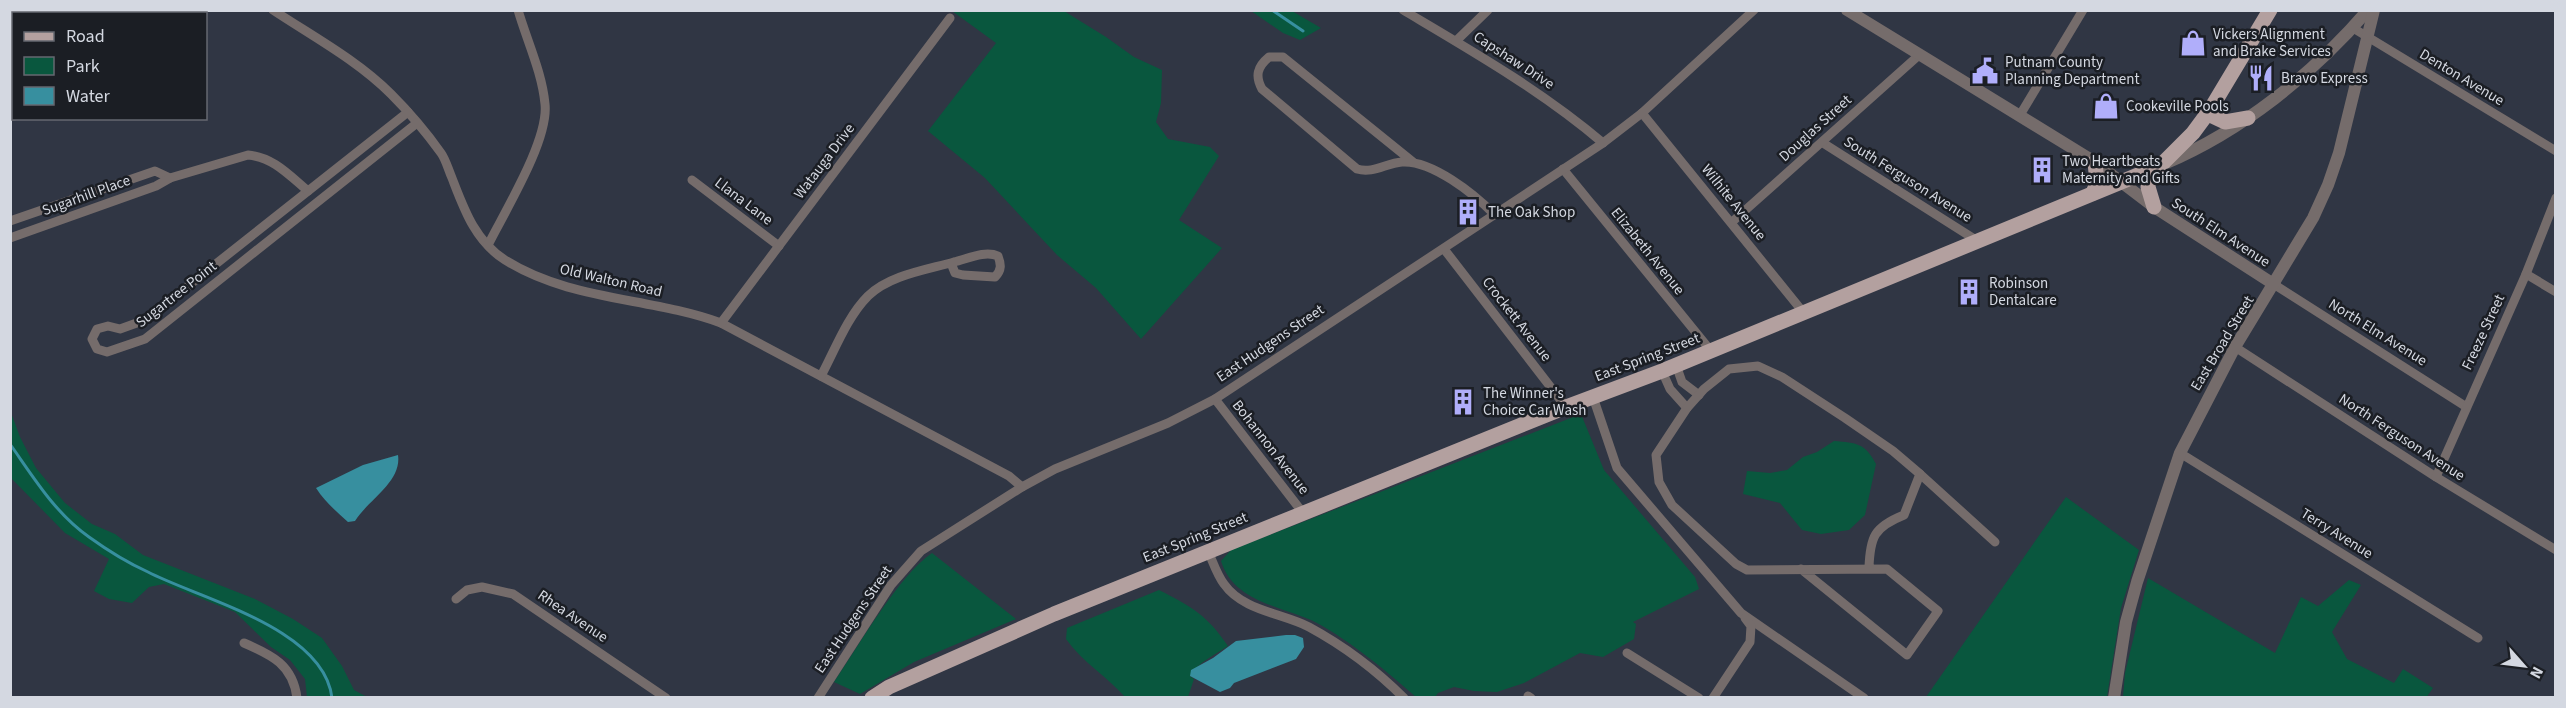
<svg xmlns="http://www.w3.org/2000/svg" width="2566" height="708" font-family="'Source Sans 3',sans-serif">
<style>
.green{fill:#09573e}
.water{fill:#378f9f}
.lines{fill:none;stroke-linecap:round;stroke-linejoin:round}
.stream{stroke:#378f9f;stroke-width:3}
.minor{stroke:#756c6b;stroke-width:9}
.tertiary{stroke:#756c6b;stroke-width:12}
.primary{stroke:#b3a09f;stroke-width:15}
.labels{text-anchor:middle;stroke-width:5;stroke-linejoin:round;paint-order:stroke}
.poi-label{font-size:15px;fill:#d4d8e1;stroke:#1b1e24;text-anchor:start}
.street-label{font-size:15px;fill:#d4d8e1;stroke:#1b1e24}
</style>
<rect width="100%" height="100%" fill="#303644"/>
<!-- green -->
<g class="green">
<polygon points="11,11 191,11 190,14 14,14 14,94 11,94"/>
<polygon points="952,11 1064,11 1106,37 1134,57 1162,70 1161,103 1156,122 1168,139 1210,147 1219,156 1179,220 1222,248 1141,339 1096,288 1057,255 985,178 928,131 996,43"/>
<polygon points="1251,11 1292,11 1321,28 1300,40 1283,33"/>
<polygon points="10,410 20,437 36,468 65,503 92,524 115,534 143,555 255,599 293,619 322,638 342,666 354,690 367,697 307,697 305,679 290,660 271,647 235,612 164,584 149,587 132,603 109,599 94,591 109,559 65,533 11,478"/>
<path d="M1581,414L1604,470L1695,577L1699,589L1633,622L1636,624L1634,639L1603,657L1580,653L1524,683L1497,692L1474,691L1454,687L1438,693L1435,697H1416C1388,672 1350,641 1317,623C1283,606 1234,603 1221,561L1231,550Z"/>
<path d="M1834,441C1857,443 1865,443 1876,464L1865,515L1849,530L1821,534L1802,530L1780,503L1743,494L1747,471L1770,473L1787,470L1803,457L1817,452Z"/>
<polygon points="2066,497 2139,550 2121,608 2107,697 1926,697"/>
<path d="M932,553L1016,619L914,662L860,694L834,682C858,647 899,575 932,553Z"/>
<polygon points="2148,578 2275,653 2301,597 2318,606 2349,580 2361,585 2332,632 2347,659 2394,683 2403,669 2433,688 2426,698 2123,697 2125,673"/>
<path d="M1159,590C1192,607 1207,615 1228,646C1215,655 1198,662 1190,676L1194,679L1188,697L1126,698C1107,676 1083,663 1066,639L1067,628Z"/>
</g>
<!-- water -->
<g class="water">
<path d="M398,455C402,482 368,500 355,521L348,522C336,511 325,502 316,488L363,465Z"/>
<polygon points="1286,635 1295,635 1303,638 1304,647 1296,659 1234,683 1230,688 1220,692 1190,676 1191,670 1213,658 1236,641"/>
</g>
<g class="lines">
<!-- stream -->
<g class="stream">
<polyline points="1272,10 1303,31"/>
<path d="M10,444C34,478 55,513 89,537C107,550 128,563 148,572C200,599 324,628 332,698"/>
</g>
<!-- minor -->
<g class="minor">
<path d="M273,10C312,36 357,60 391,94C409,112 426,132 441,153C446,160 448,169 452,178C464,209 475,241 505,260C570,301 650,297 721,323L1009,476L1022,487"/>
<path d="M1403,10C1472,51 1542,91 1603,143"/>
<polyline points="194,14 196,10"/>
<polyline points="2353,28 2556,151"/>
<polyline points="1456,41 1488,10"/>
<polyline points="408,112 145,320 120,329 108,326 97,329 92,339 97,349 107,352 145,339 417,123"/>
<polyline points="1642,113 1803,312"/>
<polyline points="2020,115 2083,10"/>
<polyline points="10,116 14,116"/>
<polyline points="1823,143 1976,240"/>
<path d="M1413,162L1283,57H1269C1257,67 1255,76 1262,89L1357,169C1373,174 1386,163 1402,162C1432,160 1474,194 1494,214"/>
<polyline points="1563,169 1711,351"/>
<polyline points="692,180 779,246"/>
<polyline points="10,221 155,171 170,178"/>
<polyline points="1732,222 1918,56"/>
<path d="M10,238L156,186L170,178L248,155C273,157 289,175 308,191"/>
<path d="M488,245C505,211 549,140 545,104C542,72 527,41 518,10"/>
<polyline points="1444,249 1566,407"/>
<polyline points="2526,274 2556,292"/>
<polyline points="2275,285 2465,406"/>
<polyline points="721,323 950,18"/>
<polyline points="2235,347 2436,477 2556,550"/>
<polyline points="1676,365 1682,382 1699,395"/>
<polyline points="1662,371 1670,389 1687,408"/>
<path d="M821,376C835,350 847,317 868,296C890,275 926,270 954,262C967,259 985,250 998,256C1001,264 1002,270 995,277L963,275L955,273L951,263"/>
<polyline points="1593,397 1617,468 1741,613 1864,698"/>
<polyline points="1215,399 1303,513"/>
<polyline points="2180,453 2478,638"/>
<polyline points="1920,474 1995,542"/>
<polyline points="2436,477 2526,274 2556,198"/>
<path d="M1208,551C1213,562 1217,575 1224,584C1243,611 1282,613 1309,627C1344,646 1376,670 1404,698"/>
<path d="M1801,569L1907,655L1938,611L1887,569L1747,570L1736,564L1672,505L1659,482L1656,455L1687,408L1704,389L1729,369L1758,366L1782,377L1845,418L1893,451L1920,474L1904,515C1874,527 1870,537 1869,568"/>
<polyline points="456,599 467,590 482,587 513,594 666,698"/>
<path d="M244,643C272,655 293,665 297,698"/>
<polyline points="1627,653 1699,698"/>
<polyline points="1528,696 1531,698"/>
<polyline points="818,698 891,585 921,551 1022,487 1055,469 1168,423 1215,399 1603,143 1642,113 1754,10"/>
<polyline points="1713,698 1750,642 1751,626 1745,618"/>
</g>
<!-- tertiary -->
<g class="tertiary">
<polyline points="1847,10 2095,162 2154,207 2275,285"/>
<path d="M2164,164C2242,131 2313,74 2368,10"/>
<polyline points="2114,698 2126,622 2137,582 2180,453 2235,347 2313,218 2328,185 2339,153 2374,10"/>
</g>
<!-- primary -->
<g class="primary">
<polyline points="2208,114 2225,122 2248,118"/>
<polyline points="2150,170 2148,187 2154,207"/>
<polyline points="2093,193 2097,183 2095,162"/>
<polyline points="872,698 889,687 1054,614 1566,407 1662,371 2160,166 2193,133 2210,110 2270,10"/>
</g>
</g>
<!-- icons -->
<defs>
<g id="shop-bare" transform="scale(2.07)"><path d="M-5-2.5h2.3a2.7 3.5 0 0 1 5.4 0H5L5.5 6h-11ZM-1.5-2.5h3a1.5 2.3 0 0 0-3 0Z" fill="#b0aefa" stroke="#1b1e24" stroke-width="2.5" paint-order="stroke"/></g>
<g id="civic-bare" transform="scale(2.07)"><path d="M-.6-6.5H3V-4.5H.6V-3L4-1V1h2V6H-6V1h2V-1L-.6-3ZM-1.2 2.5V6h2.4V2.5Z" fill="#b0aefa" stroke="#1b1e24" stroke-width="2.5" paint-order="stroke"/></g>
<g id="restaurant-bare" transform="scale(2.07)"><path d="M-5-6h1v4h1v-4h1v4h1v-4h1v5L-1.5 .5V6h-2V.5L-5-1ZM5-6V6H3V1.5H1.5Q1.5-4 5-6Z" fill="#b0aefa" stroke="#1b1e24" stroke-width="2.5" paint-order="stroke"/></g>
<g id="building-bare" transform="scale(2.07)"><path d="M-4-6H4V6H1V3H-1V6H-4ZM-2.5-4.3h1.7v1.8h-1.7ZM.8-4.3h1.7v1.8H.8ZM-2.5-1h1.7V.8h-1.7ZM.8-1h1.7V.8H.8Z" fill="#b0aefa" stroke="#1b1e24" stroke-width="2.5" paint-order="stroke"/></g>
</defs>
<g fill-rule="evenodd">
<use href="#shop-bare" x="2193" y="43"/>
<use href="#civic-bare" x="1985" y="71"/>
<use href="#restaurant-bare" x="2261" y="78"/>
<use href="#shop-bare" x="2106" y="106"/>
<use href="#building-bare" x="2042" y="170"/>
<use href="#building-bare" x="1468" y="212"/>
<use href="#building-bare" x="1969" y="292"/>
<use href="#building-bare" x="1463" y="402"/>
</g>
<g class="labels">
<!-- poi labels -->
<g class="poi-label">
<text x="2213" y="39">Vickers Alignment<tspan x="2213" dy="17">and Brake Services</tspan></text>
<text x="2005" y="67">Putnam County<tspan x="2005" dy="17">Planning Department</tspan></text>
<text x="2281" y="83">Bravo Express</text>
<text x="2126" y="111">Cookeville Pools</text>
<text x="2062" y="166">Two Heartbeats<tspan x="2062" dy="17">Maternity and Gifts</tspan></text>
<text x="1488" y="217">The Oak Shop</text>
<text x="1989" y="288">Robinson<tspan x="1989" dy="17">Dentalcare</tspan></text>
<text x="1483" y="398">The Winner's<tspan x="1483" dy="17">Choice Car Wash</tspan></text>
</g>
<!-- street labels -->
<g class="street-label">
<text transform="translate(1514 60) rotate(33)" y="5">Capshaw Drive</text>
<text transform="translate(2462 77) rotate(31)" y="5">Denton Avenue</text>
<text transform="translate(1815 128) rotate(-42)" y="5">Douglas Street</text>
<text transform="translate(824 161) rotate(-53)" y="5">Watauga Drive</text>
<text transform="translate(1908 179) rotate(32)" y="5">South Ferguson Avenue</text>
<text transform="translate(86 195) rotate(-20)" y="5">Sugarhill Place</text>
<text transform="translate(744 201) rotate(37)" y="5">Llana Lane</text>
<text transform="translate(1734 202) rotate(51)" y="5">Wilhite Avenue</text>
<text transform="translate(2221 232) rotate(33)" y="5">South Elm Avenue</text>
<text transform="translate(1648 251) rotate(51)" y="5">Elizabeth Avenue</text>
<text transform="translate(611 280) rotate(13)" y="5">Old Walton Road</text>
<text transform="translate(176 294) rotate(-38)" y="5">Sugartree Point</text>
<text transform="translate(1517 319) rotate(52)" y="5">Crockett Avenue</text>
<text transform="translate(2378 332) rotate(32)" y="5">North Elm Avenue</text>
<text transform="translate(2483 332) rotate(-65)" y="5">Freeze Street</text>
<text transform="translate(1270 343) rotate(-34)" y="5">East Hudgens Street</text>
<text transform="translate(2222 343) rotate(-59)" y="5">East Broad Street</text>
<text transform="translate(1647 357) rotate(-21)" y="5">East Spring Street</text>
<text transform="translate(2402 437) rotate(33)" y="5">North Ferguson Avenue</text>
<text transform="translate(1271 447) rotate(52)" y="5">Bohannon Avenue</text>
<text transform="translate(2337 533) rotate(32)" y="5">Terry Avenue</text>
<text transform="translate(1195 537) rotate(-22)" y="5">East Spring Street</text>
<text transform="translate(573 616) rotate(34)" y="5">Rhea Avenue</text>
<text transform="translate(853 619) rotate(-56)" y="5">East Hudgens Street</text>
</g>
</g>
<!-- border -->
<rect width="2566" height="708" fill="none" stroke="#d4d8e1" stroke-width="24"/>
<!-- legend -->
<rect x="12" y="12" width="195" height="108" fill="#1b1e24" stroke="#656870" stroke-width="1.5"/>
<rect x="24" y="32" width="30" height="9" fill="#b3a09f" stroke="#656870" stroke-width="1.5"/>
<text x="66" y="42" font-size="18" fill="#d4d8e1">Road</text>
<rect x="24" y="57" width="30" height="18" fill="#09573e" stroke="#656870" stroke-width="1.5"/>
<text x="66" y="72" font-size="18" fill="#d4d8e1">Park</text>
<rect x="24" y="87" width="30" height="18" fill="#378f9f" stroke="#656870" stroke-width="1.5"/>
<text x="66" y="102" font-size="18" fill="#d4d8e1">Water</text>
<!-- north arrow -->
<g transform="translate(2524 666) rotate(118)" stroke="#1b1e24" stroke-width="4.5" paint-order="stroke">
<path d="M0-4.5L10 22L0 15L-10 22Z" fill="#d4d8e1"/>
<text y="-9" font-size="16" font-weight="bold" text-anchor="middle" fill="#d4d8e1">N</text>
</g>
</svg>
